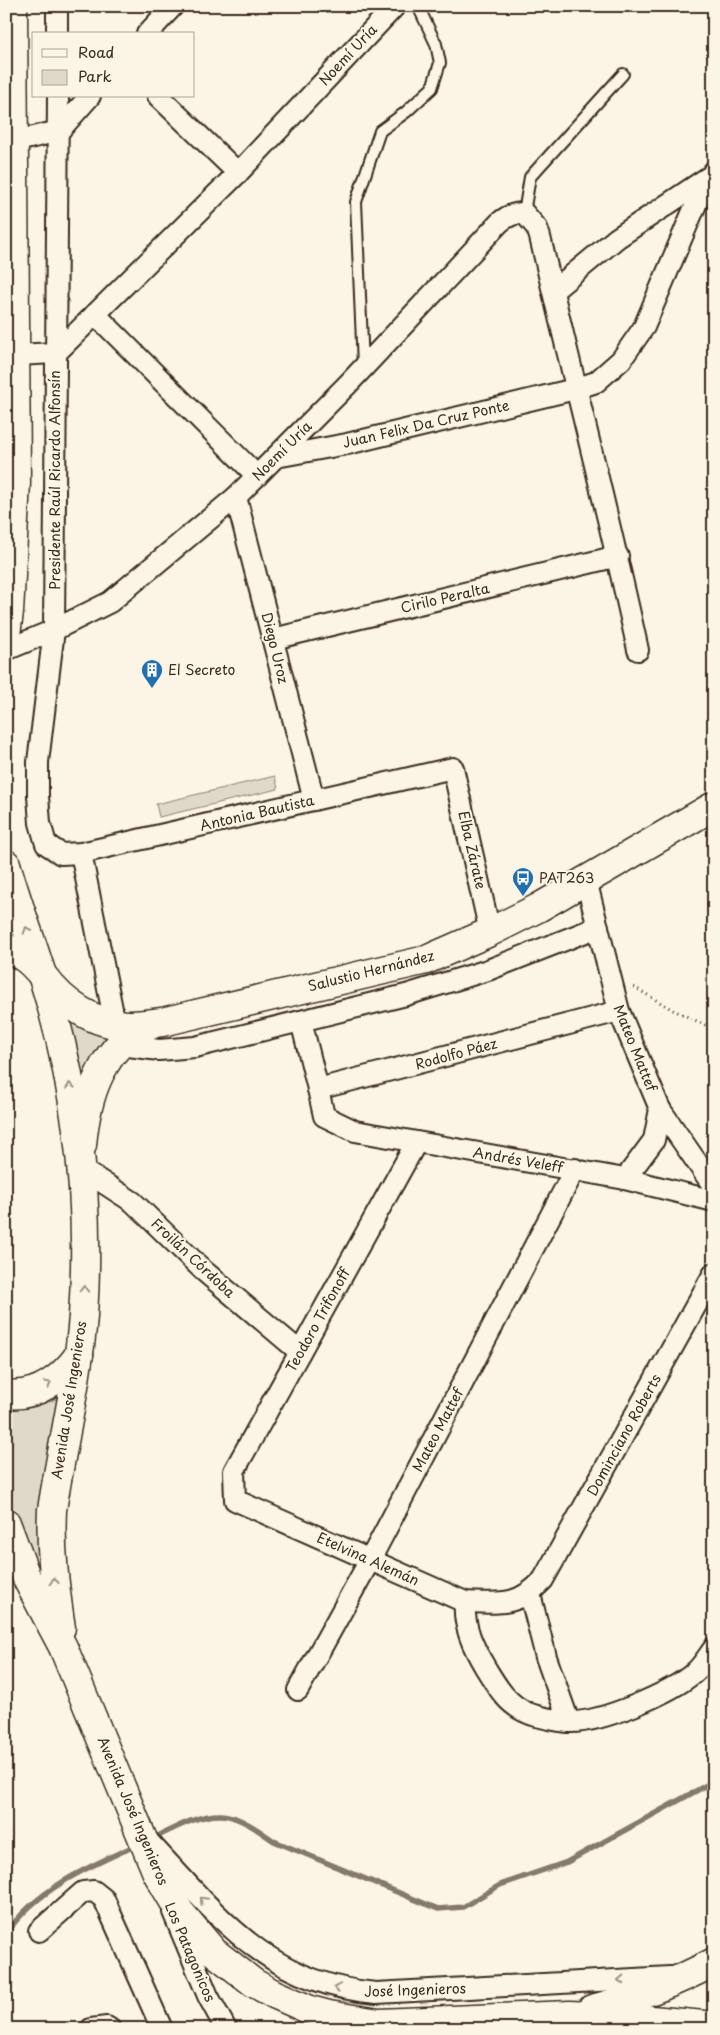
<svg xmlns="http://www.w3.org/2000/svg" width="720" height="2035" font-family="'Playpen Sans',sans-serif">
<style>
.green{fill:#e0d8c8;stroke:#8e8173}
.lines{fill:none;stroke-linecap:round;stroke-linejoin:round}
.stream{stroke:#85796b;stroke-width:5.5}
.lane-casing{stroke:#3b2a1e;stroke-width:14}
.street-casing{stroke:#3b2a1e;stroke-width:24}
.secondary-casing{stroke:#3b2a1e;stroke-width:31}
.primary-casing{stroke:#3b2a1e;stroke-width:31}
.path{stroke:#3b2a1e;stroke-width:3;stroke-dasharray:1 4;stroke-linecap:butt}
.lane{stroke:#fcf5e5;stroke-width:10}
.street{stroke:#fcf5e5;stroke-width:20}
.secondary{stroke:#fcf5e5;stroke-width:28}
.primary{stroke:#fcf5e5;stroke-width:28}
.oneway{stroke:#9c9082}
.labels{text-anchor:middle;stroke-width:4;stroke-linejoin:round;paint-order:stroke}
.street-label{font-size:14px;fill:#3b2a1e;stroke:#fcf5e5}
.poi-label{font-size:14px;fill:#3b2a1e;stroke:#fcf5e5;text-anchor:start}
</style>
<rect width="100%" height="100%" fill="#fcf5e5"/>
<filter id="ink" filterUnits="userSpaceOnUse"><feTurbulence type="fractalNoise" baseFrequency=".02" numOctaves="2"/><feDisplacementMap in="SourceGraphic" scale="10" xChannelSelector="R" yChannelSelector="G"/><feConvolveMatrix kernelMatrix="1 2 1 2 8 2 1 2 1" color-interpolation-filters="sRGB"/></filter>
<g filter="url(#ink)">
<!-- green -->
<g class="green">
<polygon points="275,776 278,789 159,817 156,804"/>
<polygon points="64,1006 110,1035 82,1087"/>
<path d="M63,1396L45,1595L30,1569L6,1495V1407C27,1409 44,1405 63,1396Z"/>
</g>
<g class="lines">
<!-- stream -->
<g class="stream">
<path d="M152,1839C173,1829 198,1814 222,1815C239,1816 260,1831 274,1841L438,1909L463,1907L500,1885L567,1862L714,1781"/>
<path d="M6,1934C36,1889 90,1866 137,1845"/>
</g>
<!-- lane casing -->
<g class="lane-casing">
<g id="lane">
<polyline points="524,213 530,177 623,74"/>
<polyline points="363,366 356,202 380,131 406,112 432,88 440,63 436,44 418,6"/>
</g>
</g>
<!-- street casing -->
<g class="street-casing">
<g id="street">
<polyline points="57,6 57,34"/>
<polyline points="147,34 173,6"/>
<polyline points="58,96 54,630 38,762 38,796 40,823 46,844 61,854 81,853 453,768 490,932"/>
<polyline points="158,96 238,173"/>
<polyline points="13,142 59,131 90,96"/>
<polyline points="553,291 617,238 707,178"/>
<polyline points="95,314 257,476"/>
<polyline points="16,355 56,353 238,173 395,6"/>
<polyline points="276,457 347,444 575,389 596,382 621,360 644,327 702,190 714,171"/>
<polyline points="236,497 314,800"/>
<polyline points="273,639 618,556"/>
<path d="M6,650L54,630L110,602L236,497L348,384L500,222C508,216 514,213 524,213L537,228L540,237C572,375 608,512 638,650"/>
<polyline points="81,853 115,1024"/>
<polyline points="586,880 619,1011 660,1109 654,1140 625,1179"/>
<polyline points="619,1011 318,1089 324,1116 355,1131 625,1179 714,1201"/>
<polyline points="301,1021 318,1089"/>
<polyline points="121,1045 159,1050 195,1047 406,995 488,970 598,927"/>
<polyline points="660,1109 714,1187"/>
<path d="M416,1143L234,1471L235,1500L465,1602C500,1603 518,1607 543,1580L714,1273"/>
<polyline points="82,1169 133,1202 204,1271 300,1352"/>
<polyline points="530,1594 546,1657 569,1722"/>
<path d="M465,1602C463,1626 473,1647 485,1667C496,1685 507,1705 528,1713C537,1717 559,1721 569,1722C601,1723 671,1693 695,1672C702,1666 708,1656 714,1648"/>
<polyline points="298,1690 370,1560 575,1169"/>
<path d="M149,1842C218,1916 268,1984 376,1993L670,1977"/>
<polyline points="173,1912 208,1996 226,2029"/>
<polyline points="39,1931 83,1892 94,1891 104,1899 162,2029"/>
<polyline points="91,2029 107,2027 110,2029"/>
</g>
</g>
<!-- secondary casing -->
<g class="secondary-casing">
<g id="secondary">
<path d="M43,976C64,1004 95,1026 131,1025C141,1025 152,1023 162,1022L426,960L490,932L538,908L714,806"/>
<path d="M82,1145C86,1099 102,1042 151,1025"/>
</g>
</g>
<!-- primary casing -->
<g class="primary-casing">
<g id="primary">
<polyline points="6,635 9,612 16,483 13,6"/>
<path d="M6,864C20,913 39,960 52,1008C80,1108 90,1212 83,1316C78,1381 62,1445 52,1510C50,1550 55,1588 61,1628"/>
<path d="M6,948C22,954 31,962 42,975"/>
<path d="M6,1394C37,1398 62,1378 79,1355"/>
<polyline points="6,1523 27,1579 63,1647 157,1873 180,1912 214,1952 254,1983 274,1994 310,2010 329,2015 379,2023 570,2015 631,2018 714,2026"/>
<path d="M592,2009C635,1998 675,1983 714,1962"/>
</g>
</g>
<!-- path -->
<g class="path">
<polyline points="634,987 673,1010 714,1029"/>
<path d="M6,1823C10,1836 13,1852 6,1865"/>
</g>
<!-- lane -->
<use href="#lane" class="lane"/>
<!-- street -->
<use href="#street" class="street"/>
<!-- secondary -->
<use href="#secondary" class="secondary"/>
<!-- primary -->
<use href="#primary" class="primary"/>
</g>
<!-- one-way arrows -->
<defs><path id="oneway-chevron" d="M-2-3.5L2.5 0L-2 3.5" fill="none" stroke-width="1.6" stroke-linecap="round" stroke-linejoin="round" transform="scale(1.25)"/></defs>
<g class="oneway">
<use href="#oneway-chevron" transform="translate(27 930) rotate(-109)"/>
<use href="#oneway-chevron" transform="translate(70 1086) rotate(-100)"/>
<use href="#oneway-chevron" transform="translate(84 1289) rotate(-87)"/>
<use href="#oneway-chevron" transform="translate(48 1384) rotate(-30)"/>
<use href="#oneway-chevron" transform="translate(54 1581) rotate(-97)"/>
<use href="#oneway-chevron" transform="translate(203 1900) rotate(-134)"/>
<use href="#oneway-chevron" transform="translate(621 1980) rotate(177)"/>
<use href="#oneway-chevron" transform="translate(337 1988) rotate(-169)"/>
</g>
</g>
<!-- icons -->
<defs>
<g id="building-pin" transform="scale(1.125)"><path d="M0 17L-7.5 6A9.5 9.5 0 1 1 7.5 6Z" fill="#1f6fb2" stroke="#fcf5e5"/><path d="M-4-6H4V6H1V3H-1V6H-4ZM-2.5-4.3h1.7v1.8h-1.7ZM.8-4.3h1.7v1.8H.8ZM-2.5-1h1.7V.8h-1.7ZM.8-1h1.7V.8H.8Z" fill="#fff"/></g>
<g id="bus-pin" transform="scale(1.125)"><path d="M0 17L-7.5 6A9.5 9.5 0 1 1 7.5 6Z" fill="#1f6fb2" stroke="#fcf5e5"/><path d="M-5-6H5V4H4V6H2V4H-2V6H-4V4H-5ZM-3.5-4V0h7V-4ZM-3.5 1.2v1.5H-2V1.2ZM2 1.2v1.5H3.5V1.2Z" fill="#fff"/></g>
</defs>
<g fill-rule="evenodd">
<use href="#building-pin" x="152" y="670"/>
<use href="#bus-pin" x="523" y="878"/>
</g>
<g class="labels">
<!-- street labels -->
<g class="street-label">
<text transform="translate(348 55) rotate(-47)" y="5">Noemí Uría</text>
<text transform="translate(426 424) rotate(-13)" y="5">Juan Felix Da Cruz Ponte</text>
<text transform="translate(282 451) rotate(-45)" y="5">Noemí Uría</text>
<text transform="translate(55 480) rotate(-90)" y="5">Presidente Raúl Ricardo Alfonsín</text>
<text transform="translate(445 598) rotate(-13)" y="5">Cirilo Peralta</text>
<text transform="translate(275 648) rotate(76)" y="5">Diego Uroz</text>
<text transform="translate(257 813) rotate(-13)" y="5">Antonia Bautista</text>
<text transform="translate(472 850) rotate(77)" y="5">Elba Zárate</text>
<text transform="translate(371 971) rotate(-14)" y="5">Salustio Hernández</text>
<text transform="translate(635 1048) rotate(68)" y="5">Mateo Mattef</text>
<text transform="translate(456 1054) rotate(-15)" y="5">Rodolfo Páez</text>
<text transform="translate(518 1160) rotate(10)" y="5">Andrés Veleff</text>
<text transform="translate(193 1258) rotate(43)" y="5">Froilán Córdoba</text>
<text transform="translate(318 1320) rotate(-61)" y="5">Teodoro Trifonoff</text>
<text transform="translate(69 1400) rotate(-81)" y="5">Avenida José Ingenieros</text>
<text transform="translate(438 1430) rotate(-62)" y="5">Mateo Mattef</text>
<text transform="translate(624 1435) rotate(-61)" y="5">Dominciano Roberts</text>
<text transform="translate(368 1559) rotate(24)" y="5">Etelvina Alemán</text>
<text transform="translate(133 1811) rotate(67)" y="5">Avenida José Ingenieros</text>
<text transform="translate(190 1952) rotate(67)" y="5">Los Patagonicos</text>
<text transform="translate(415 1990) rotate(-2)" y="5">José Ingenieros</text>
</g>
<!-- poi labels -->
<g class="poi-label">
<text x="168" y="675">El Secreto</text>
<text x="539" y="883">PAT263</text>
</g>
</g>
<!-- margin -->
<rect width="720" height="2035" fill="none" stroke="#fcf5e5" stroke-width="25"/>
<rect x="12" y="12" width="695" height="2010" fill="none" stroke="#3b2a1e" stroke-width="2" filter="url(#ink)"/>
<!-- legend -->
<rect x="32" y="32" width="162" height="65" fill="#fcf5e5" stroke="#afa495"/>
<rect x="42" y="49" width="25" height="8" fill="#fcf5e5" stroke="#afa495"/>
<text x="78" y="58" font-size="15" fill="#3b2a1e">Road</text>
<rect x="42" y="70" width="25" height="15" fill="#e0d8c8" stroke="#afa495"/>
<text x="78" y="82" font-size="15" fill="#3b2a1e">Park</text>
</svg>
